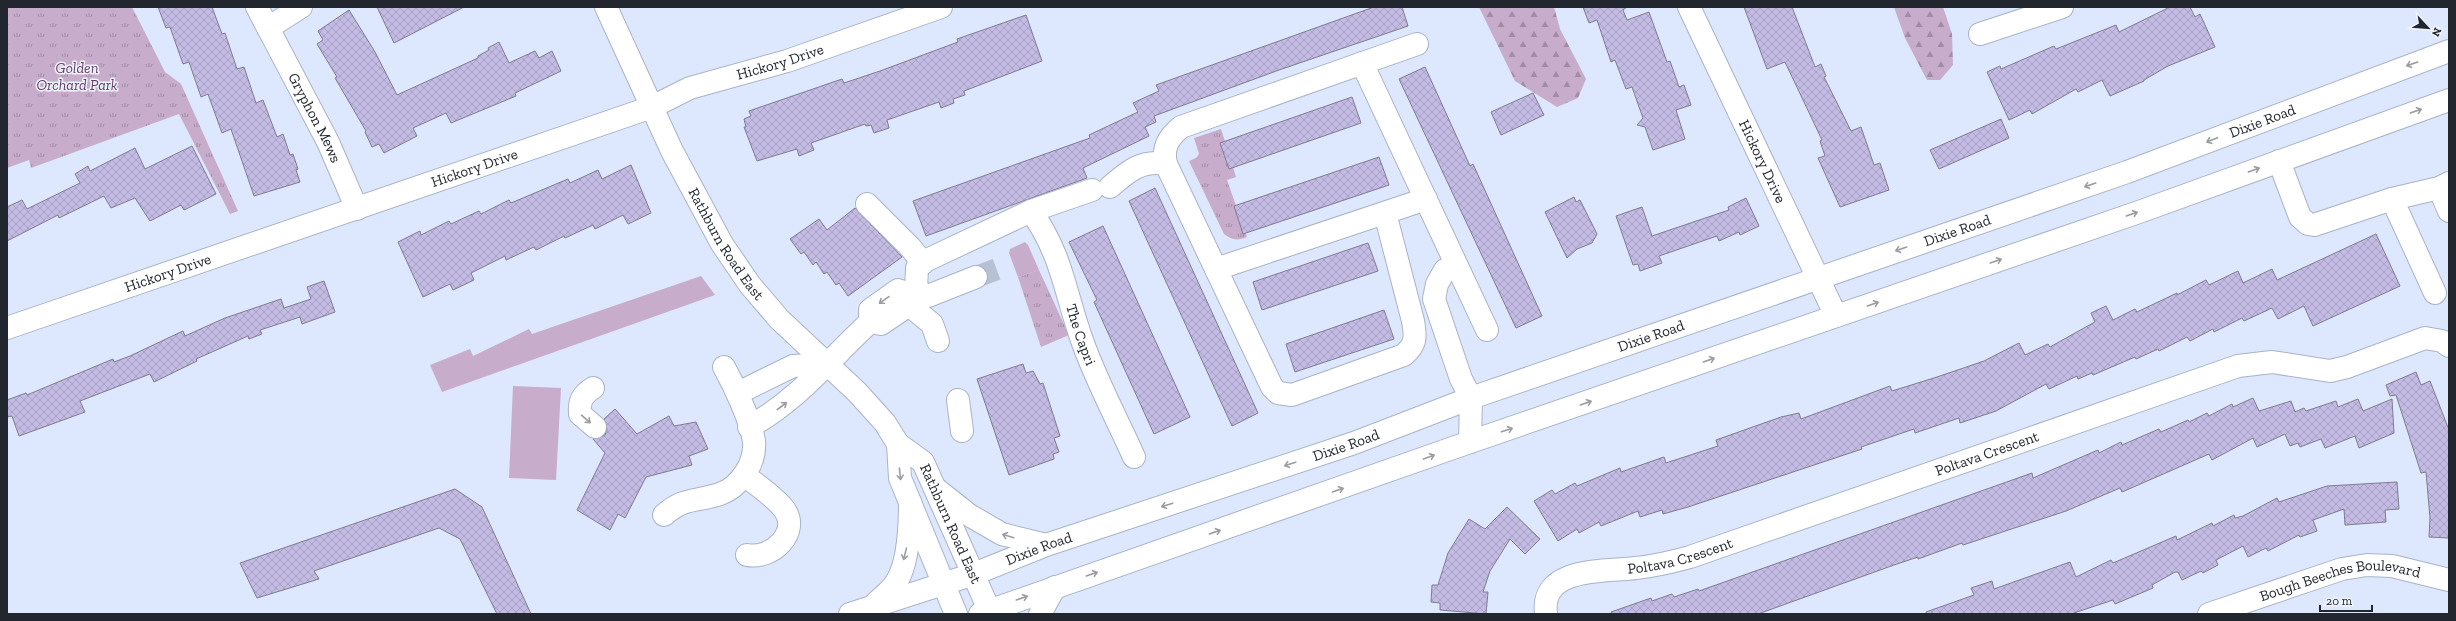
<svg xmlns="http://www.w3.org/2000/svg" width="2456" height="621" font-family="'Zilla Slab',serif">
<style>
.green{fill:#c8accb}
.forest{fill:url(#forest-firs)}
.park{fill:url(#park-tufts)}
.building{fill:url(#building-cross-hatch);stroke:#7f7b90}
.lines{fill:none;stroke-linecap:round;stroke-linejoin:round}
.minor-tunnel{stroke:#b8c0d4;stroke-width:22;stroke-dasharray:22 11;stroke-linecap:butt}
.minor-casing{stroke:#a9b3c8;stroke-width:24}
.major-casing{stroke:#a9b3c8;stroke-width:24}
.minor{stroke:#fff;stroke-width:22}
.major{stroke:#fff;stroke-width:22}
.oneway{stroke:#9c9da1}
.labels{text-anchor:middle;stroke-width:3;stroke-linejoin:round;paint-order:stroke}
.street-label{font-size:15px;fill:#22262e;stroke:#f0f4fd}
.park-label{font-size:15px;font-style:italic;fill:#623a68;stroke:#f0f4fd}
</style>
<defs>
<pattern id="forest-firs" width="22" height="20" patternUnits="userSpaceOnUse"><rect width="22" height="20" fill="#c8accb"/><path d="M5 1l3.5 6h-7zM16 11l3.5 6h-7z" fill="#a28ca5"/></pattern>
<pattern id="park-tufts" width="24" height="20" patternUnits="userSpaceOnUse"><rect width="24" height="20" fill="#c8accb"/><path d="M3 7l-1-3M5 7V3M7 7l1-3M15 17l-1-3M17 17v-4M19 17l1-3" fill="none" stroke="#a28ca5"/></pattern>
<pattern id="building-cross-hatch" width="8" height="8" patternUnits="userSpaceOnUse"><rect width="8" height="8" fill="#c3bbe4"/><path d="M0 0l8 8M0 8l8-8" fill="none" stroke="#a7a1c4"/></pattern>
</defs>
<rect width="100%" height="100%" fill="#dde7fd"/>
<!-- green -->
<g class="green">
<polygon points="1025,242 1028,245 1039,270 1018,277 1009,253 1010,249"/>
<polygon points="701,276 715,295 442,392 430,365 470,349 473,356 529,329 532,334"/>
<polygon points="513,386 561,388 556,480 509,478"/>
</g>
<!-- forest -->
<g class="forest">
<polygon points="1479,7 1554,7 1560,29 1586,79 1578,98 1557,107 1515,81"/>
<polygon points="1894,7 1943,7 1952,34 1953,65 1940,80 1927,80 1905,38"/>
</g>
<!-- park -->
<g class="park">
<polygon points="7,7 132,7 165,72 181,84 238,211 230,214 179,114 31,168 29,160 7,168"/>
<path d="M1221,129L1236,177L1227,180L1247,237C1238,241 1231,240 1224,234L1189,161L1196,158L1199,154L1194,138Z"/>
<polygon points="1039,270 1069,335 1041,347 1018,277"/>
</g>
<!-- building -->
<g class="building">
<polygon points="158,7 212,7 222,34 225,33 237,69 244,67 256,103 263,100 277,137 283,134 290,155 293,154 298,169 296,170 300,182 254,196 231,129 222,133 208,94 201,97 189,62 183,64 170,27 166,28"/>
<polygon points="377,7 464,7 394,43"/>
<polygon points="1374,7 1402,7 1408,26 1279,70 1154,116 1156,122 1145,127 1149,136 1083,168 1087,178 926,236 913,201 1090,138 1089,135 1138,112 1133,103 1159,91 1156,85"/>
<polygon points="1583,7 1627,7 1623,10 1627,20 1649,12 1667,62 1670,61 1679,87 1684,85 1691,105 1676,110 1685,139 1653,150 1645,127 1637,125 1643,118 1632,87 1626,89 1615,60 1611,62 1597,20 1589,23"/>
<polygon points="1744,7 1792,7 1815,67 1821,64 1826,76 1824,77 1851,131 1861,127 1874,165 1880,163 1889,190 1840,207 1818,158 1825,156 1820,141 1822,140 1785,62 1767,69"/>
<polygon points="2170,7 2190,7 2195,17 2200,14 2215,47 2168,66 2144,80 2144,81 2110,96 2102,80 2078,92 2076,89 2032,114 2030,110 2009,120 1987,72 2000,66 2001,69 2054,46 2056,49 2116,25 2119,32"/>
<polygon points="349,10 375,52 397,95 478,58 478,56 489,50 488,48 499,42 509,63 535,51 539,58 552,51 561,71 515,93 516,96 451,123 446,113 413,128 417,136 384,153 379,144 372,147 365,132 366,131 335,78 337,77 317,44 323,40 318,31"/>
<polygon points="1026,15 1042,61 964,91 965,95 953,99 954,103 941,108 939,102 887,120 889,128 874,133 871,125 866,126 865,124 811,143 814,150 799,156 797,149 757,161 744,127 746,127 744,119 751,116 749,111 842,79 844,83 880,71 958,42 957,39"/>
<polygon points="1425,67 1470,166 1473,164 1542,316 1516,328 1399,79"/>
<polygon points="1533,93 1544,115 1501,135 1491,112"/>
<polygon points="1352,97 1361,123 1229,169 1220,143"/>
<polygon points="2001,119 2009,138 1939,169 1930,150"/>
<polygon points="192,146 216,194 184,210 181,205 150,221 135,198 111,208 104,196 59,218 58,215 7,241 7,207 22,200 27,209 80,183 75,174 88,166 90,171 135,148 145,169"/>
<polygon points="1379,157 1389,185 1243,234 1234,206"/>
<polygon points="631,165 651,213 628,224 623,215 595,229 593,225 565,238 564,236 536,250 534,247 506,260 505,256 471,273 474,280 453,290 450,284 423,297 398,242 420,231 421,235 449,221 451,224 479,211 481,214 509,200 511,203 568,179 570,183 598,170 602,179"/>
<polygon points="1155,188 1258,413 1232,426 1129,201"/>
<polygon points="1574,197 1576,202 1580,200 1597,234 1592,243 1577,249 1567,258 1545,212"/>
<polygon points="1746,198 1759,226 1740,235 1739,232 1719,241 1717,236 1659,256 1662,263 1640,271 1638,264 1633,265 1616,216 1642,207 1652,236 1729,210 1728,207"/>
<polygon points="855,208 902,257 848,296 839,283 836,285 827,272 824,274 816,262 813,265 804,252 801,254 790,239 819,219 827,230"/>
<polygon points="1103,226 1190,417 1154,434 1094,302 1097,300 1069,242"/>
<polygon points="2376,234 2400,286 2313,326 2304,306 2278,319 2272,308 2244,321 2242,318 2214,332 2213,329 2190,341 2187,337 2159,351 2158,349 2136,359 2135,357 2093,375 2092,373 2078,379 2077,376 2049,389 2046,384 1996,411 1960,423 1959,418 1915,433 1914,429 1861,447 1862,449 1688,507 1663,514 1662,510 1640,517 1638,511 1601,526 1599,522 1579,533 1577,529 1558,541 1534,501 1552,490 1555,494 1575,483 1577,486 1620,468 1621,472 1664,457 1666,463 1718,446 1716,440 1781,417 1799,413 1801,419 1890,386 1892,391 1937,377 1984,361 2019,343 2025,355 2048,344 2050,347 2093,323 2095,322 2091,313 2106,306 2113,320 2135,309 2137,312 2177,293 2177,295 2206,280 2209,285 2238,271 2243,283 2272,269 2277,280"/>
<polygon points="1368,243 1378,271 1262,310 1253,282"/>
<polygon points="324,281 335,312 302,324 300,317 260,330 262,334 249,339 248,336 196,359 197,361 154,382 150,374 80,401 85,412 19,436 12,416 7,417 7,400 26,393 27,395 113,359 114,362 130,356 183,331 185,336 225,318 281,299 284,308 311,299 307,287"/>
<polygon points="1384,310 1394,339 1295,372 1286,344"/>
<polygon points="1023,364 1026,373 1033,371 1040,384 1043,383 1060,436 1054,438 1059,452 1053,454 1054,459 1009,475 977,379"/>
<polygon points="2416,372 2421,385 2430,381 2449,430 2449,538 2429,537 2430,518 2426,472 2421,473 2396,395 2390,396 2386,385"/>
<polygon points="2253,398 2259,411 2291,401 2295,412 2304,408 2306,411 2336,401 2338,407 2358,399 2363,411 2392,399 2394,433 2359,448 2355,436 2325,448 2321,439 2300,447 2298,443 2290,446 2285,434 2257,447 2253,438 2212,460 2209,454 2122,492 2120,488 2066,511 1963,545 1962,543 1918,559 1918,557 1894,565 1758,614 1612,614 1611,612 1651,598 1652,601 1672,594 1674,597 1698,589 1699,591 2032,473 2033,478 2098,450 2099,453 2121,442 2122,445 2159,429 2161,432 2188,420 2189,422 2207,413 2209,416 2232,404 2233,407"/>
<polygon points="615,409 637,434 669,416 674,426 696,422 708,449 689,456 692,465 646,477 625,518 618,514 610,530 577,510 605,453 593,439 605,435 607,429 604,419"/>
<polygon points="2397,482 2399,509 2385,510 2386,522 2345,525 2344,509 2313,520 2317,531 2300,537 2299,535 2268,551 2266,548 2248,557 2243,546 2216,560 2218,565 2203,573 2201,571 2182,580 2178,572 2175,572 2152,585 2153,588 2115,604 2113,600 2071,614 1926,614 1926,612 1974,595 1971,588 1992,581 1994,589 2070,562 2076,577 2111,560 2113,563 2176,536 2177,540 2212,523 2213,526 2234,515 2235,518 2243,516 2277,498 2279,502 2327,486"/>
<polygon points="455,489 482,507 531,614 497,614 460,539 439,528 314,571 319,579 257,598 240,563"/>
<polygon points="1507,507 1540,539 1525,554 1510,539 1490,571 1483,592 1488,592 1486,614 1440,610 1440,603 1431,602 1432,585 1438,585 1448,553 1469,519 1485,529"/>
</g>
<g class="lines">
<!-- minor-tunnel -->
<polyline class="minor-tunnel" points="976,277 1000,268"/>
<!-- minor casing -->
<g class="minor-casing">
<g id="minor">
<path id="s1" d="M257,7L328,142L357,209"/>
<path id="s2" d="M606,7L672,151L722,244L750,285L779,319L857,392L885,423L898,444L923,462L991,614"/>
<path id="s3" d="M1689,7L1836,316"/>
<polyline points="268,28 301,7"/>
<polyline points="1980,34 2062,7"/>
<polyline points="1362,63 1487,330"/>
<polyline points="2279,161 2300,217 2308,224 2314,225 2392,199 2439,188 2449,183"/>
<path d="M1110,187C1127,172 1142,159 1166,164"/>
<polyline points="2439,188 2449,211"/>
<polyline points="2392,199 2435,293"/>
<polyline points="867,204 910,247 923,263"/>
<path id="s4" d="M1031,211C1063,256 1065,294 1083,343C1097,382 1117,419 1134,457"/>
<path d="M1385,213L1413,321C1416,338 1416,344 1404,355L1292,395L1278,393L1272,387L1166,164C1162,147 1169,137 1181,127L1417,44"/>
<polyline points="1456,265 1445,270 1437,284 1434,299 1461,379 1471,398 1470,442"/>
<polyline points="1216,269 1426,199"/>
<polyline points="916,290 917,268 927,260 1031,211 1092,190"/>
<polyline points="916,290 928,296 976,277"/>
<polyline points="909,305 932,324 938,341"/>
<polyline points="870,322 870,310 898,290 909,294 916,290"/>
<polyline points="870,322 881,324 909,305 909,294"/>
<path id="s5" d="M7,328L652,107L690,88L787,61L941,7"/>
<path d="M593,388C582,395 579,401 580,414L595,427"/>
<polyline points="738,393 793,366 828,364"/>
<polyline points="958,400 962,431"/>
<path d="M749,427C797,401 830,359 870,322"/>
<polyline points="898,444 900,478 956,614"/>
<path d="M744,475C757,485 774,496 784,509C801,532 772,560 747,555"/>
<path d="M664,515C684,497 696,502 720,494C740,487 756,463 754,441C751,421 734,385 724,367"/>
<path id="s6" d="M1546,614C1540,566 1605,572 1636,568C1655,566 1672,562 1690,557L2238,366L2272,362L2330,371L2347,367L2425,338L2442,341L2449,346"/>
<path id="s7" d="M2209,614L2342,569L2367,565L2392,566L2449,580"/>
</g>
</g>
<!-- major casing -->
<g class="major-casing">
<g id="major">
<polyline points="935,488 969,515 1002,534 1046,545"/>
<path d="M876,603C883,596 892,590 897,581C909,561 910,525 910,502"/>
<path id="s8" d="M850,614L974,574L1046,545L1354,443L1471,398L2127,172L2449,51"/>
<polyline points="980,614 1470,442 2139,212 2449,100"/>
<polyline points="1040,614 1055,587"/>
</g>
</g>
<!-- minor -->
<use href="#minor" class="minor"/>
<!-- major -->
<use href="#major" class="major"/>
</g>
<!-- one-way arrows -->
<defs><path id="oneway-shaft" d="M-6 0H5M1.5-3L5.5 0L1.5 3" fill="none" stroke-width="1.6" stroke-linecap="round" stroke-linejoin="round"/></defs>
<g class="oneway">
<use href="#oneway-shaft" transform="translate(2412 64) rotate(161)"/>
<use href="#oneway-shaft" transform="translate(2416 111) rotate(-19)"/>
<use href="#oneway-shaft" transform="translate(2212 140) rotate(159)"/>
<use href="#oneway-shaft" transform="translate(2254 170) rotate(-20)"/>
<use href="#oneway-shaft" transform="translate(2090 185) rotate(161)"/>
<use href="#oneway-shaft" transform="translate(2132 214) rotate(-19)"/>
<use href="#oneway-shaft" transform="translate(1901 249) rotate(161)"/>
<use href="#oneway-shaft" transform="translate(1996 261) rotate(-19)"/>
<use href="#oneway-shaft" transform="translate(884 300) rotate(145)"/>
<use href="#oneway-shaft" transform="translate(1873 304) rotate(-19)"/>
<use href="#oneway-shaft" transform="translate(1709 360) rotate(-19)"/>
<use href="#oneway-shaft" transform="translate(1586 403) rotate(-19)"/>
<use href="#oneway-shaft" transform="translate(782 406) rotate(-37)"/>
<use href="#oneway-shaft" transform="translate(586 419) rotate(41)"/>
<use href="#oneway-shaft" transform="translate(1507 430) rotate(-18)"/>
<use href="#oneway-shaft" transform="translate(1429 457) rotate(-20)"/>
<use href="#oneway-shaft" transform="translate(1290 464) rotate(162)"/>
<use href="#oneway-shaft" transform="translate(900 474) rotate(84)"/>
<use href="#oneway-shaft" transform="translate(1338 490) rotate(-19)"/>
<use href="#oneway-shaft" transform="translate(1167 505) rotate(162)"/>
<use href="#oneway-shaft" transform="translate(1215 532) rotate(-19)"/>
<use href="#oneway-shaft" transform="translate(1008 536) rotate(-163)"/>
<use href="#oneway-shaft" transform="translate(905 554) rotate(104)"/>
<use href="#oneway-shaft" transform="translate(1092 574) rotate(-19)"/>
<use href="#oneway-shaft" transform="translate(1022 598) rotate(-19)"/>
</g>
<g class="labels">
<!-- street labels -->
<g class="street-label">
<text dy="5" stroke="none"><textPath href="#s5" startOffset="818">Hickory Drive</textPath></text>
<text dy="5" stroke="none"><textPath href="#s1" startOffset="125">Gryphon Mews</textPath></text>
<text dy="5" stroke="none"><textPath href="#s8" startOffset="1496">Dixie Road</textPath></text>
<text dy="5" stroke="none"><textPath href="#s3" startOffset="171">Hickory Drive</textPath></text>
<text dy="5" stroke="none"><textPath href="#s5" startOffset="494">Hickory Drive</textPath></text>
<text dy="5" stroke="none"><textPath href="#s8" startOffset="1172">Dixie Road</textPath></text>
<text dy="5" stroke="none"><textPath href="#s2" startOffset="266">Rathburn Road East</textPath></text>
<text dy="5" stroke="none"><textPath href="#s5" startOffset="170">Hickory Drive</textPath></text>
<text dy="5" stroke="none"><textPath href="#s4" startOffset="134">The Capri</textPath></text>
<text dy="5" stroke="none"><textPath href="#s8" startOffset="848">Dixie Road</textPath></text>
<text dy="5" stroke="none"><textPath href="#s8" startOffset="524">Dixie Road</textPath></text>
<text dy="5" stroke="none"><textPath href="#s6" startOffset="485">Poltava Crescent</textPath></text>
<text dy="5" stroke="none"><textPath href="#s2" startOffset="630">Rathburn Road East</textPath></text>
<text dy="5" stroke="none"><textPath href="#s8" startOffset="200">Dixie Road</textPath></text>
<text dy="5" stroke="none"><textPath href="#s6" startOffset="161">Poltava Crescent</textPath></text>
<text dy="5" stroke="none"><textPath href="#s7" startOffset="137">Bough Beeches Boulevard</textPath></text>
</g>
<!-- park labels -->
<g class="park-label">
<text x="77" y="73">Golden<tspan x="77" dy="17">Orchard Park</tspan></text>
</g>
</g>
<!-- border -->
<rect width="2456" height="621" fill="none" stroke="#22262e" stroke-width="16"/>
<!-- north arrow -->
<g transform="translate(2428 28) rotate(116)" stroke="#f0f4fd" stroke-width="3" paint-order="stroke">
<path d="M0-3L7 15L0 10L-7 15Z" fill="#22262e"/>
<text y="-6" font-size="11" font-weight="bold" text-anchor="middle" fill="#22262e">N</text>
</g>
<!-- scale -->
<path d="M2320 605v6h52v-6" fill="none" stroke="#22262e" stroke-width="2"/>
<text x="2326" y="605" font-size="12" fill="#22262e" stroke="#f0f4fd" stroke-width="3" paint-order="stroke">20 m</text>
</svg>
